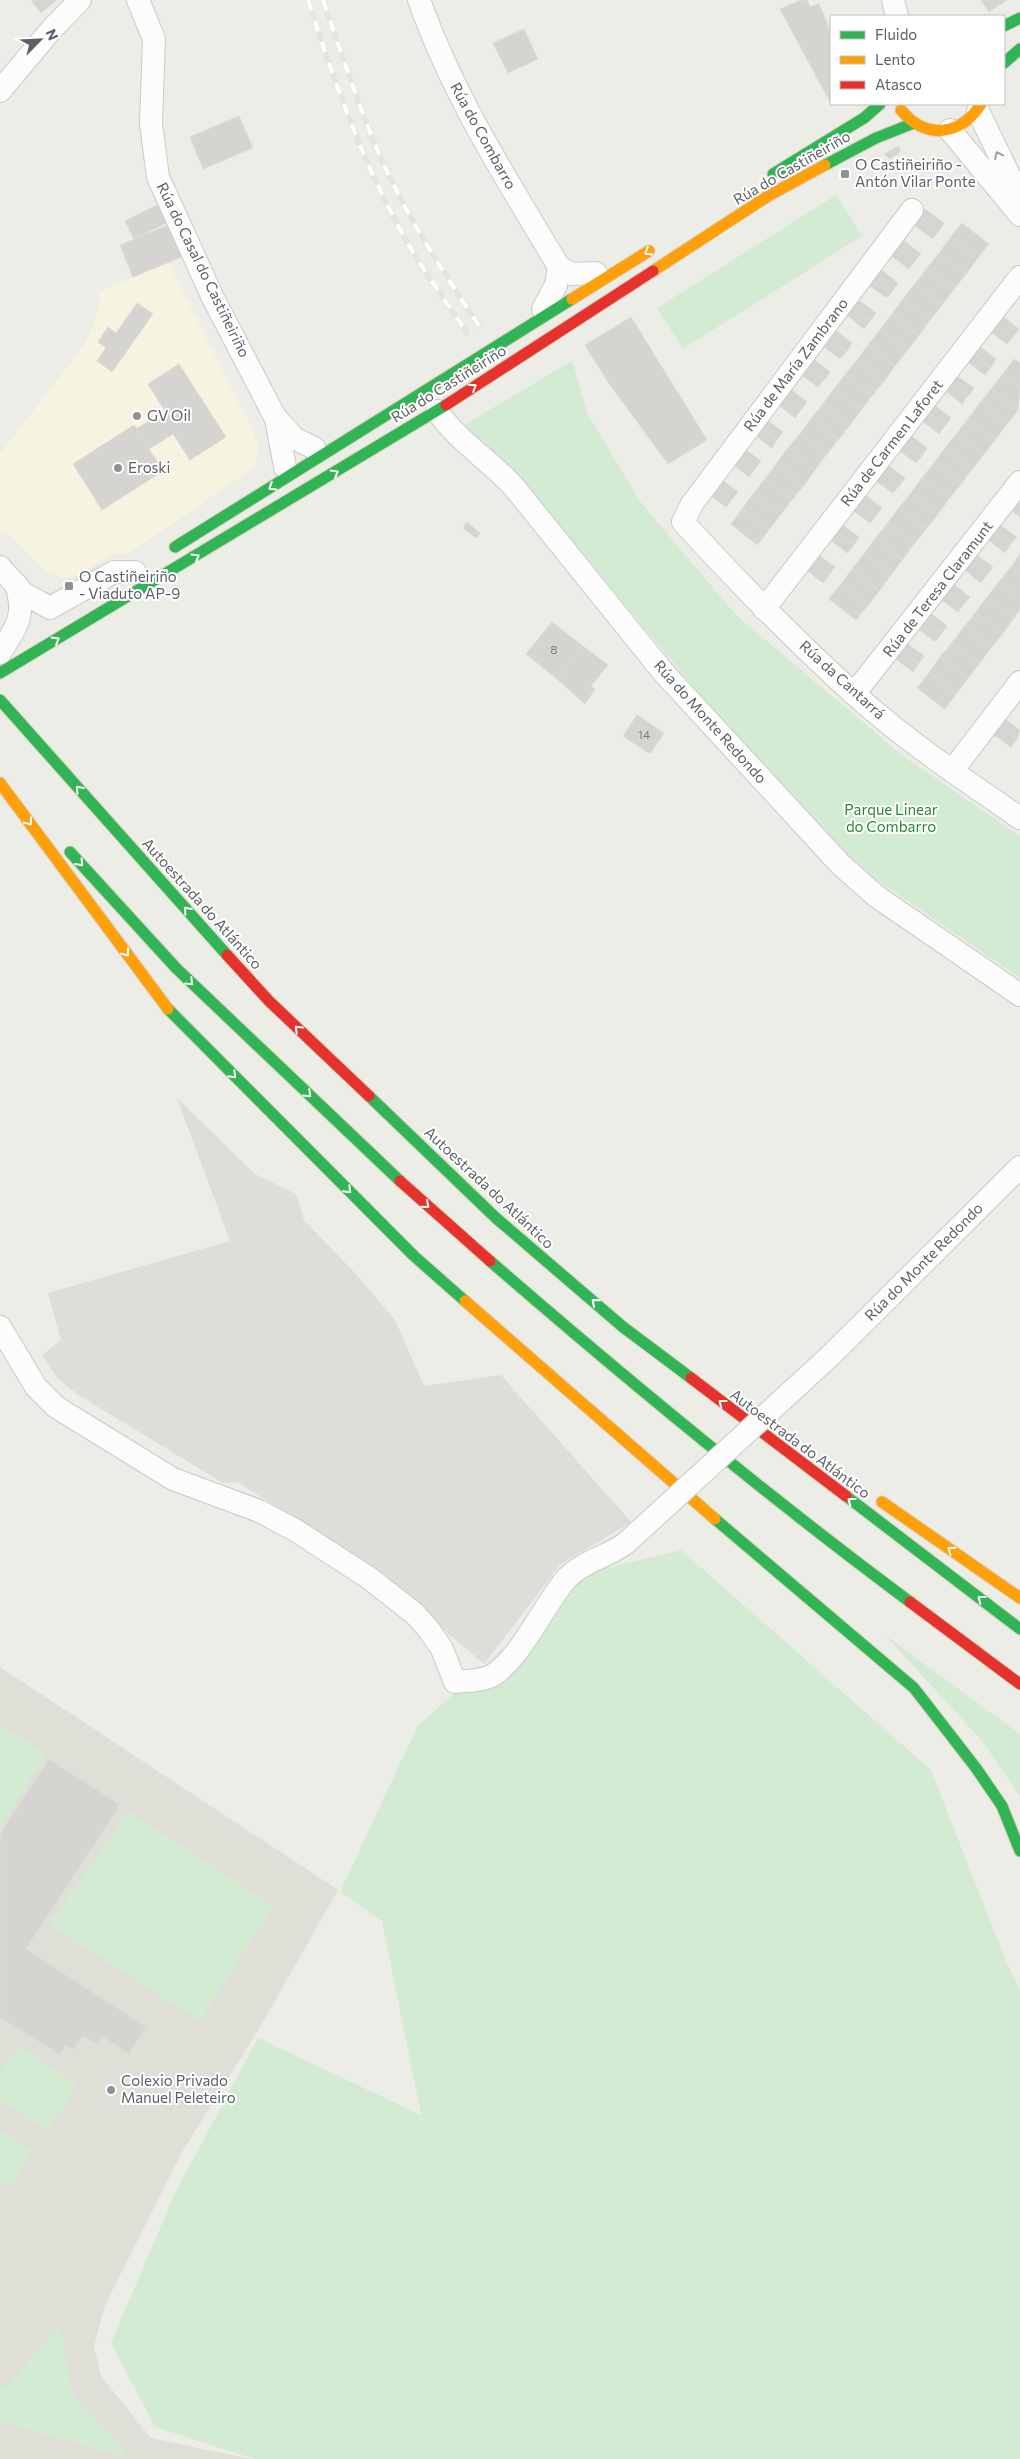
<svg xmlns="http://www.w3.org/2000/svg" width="1020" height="2459" font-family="Commissioner,sans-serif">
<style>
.commercial{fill:#f7f3e1}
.industrial{fill:#deded9}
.education{fill:#dfded7}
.green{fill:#d4ebd3}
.building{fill:#d5d4d1;stroke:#dddbd6}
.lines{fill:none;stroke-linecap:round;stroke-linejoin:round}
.street-casing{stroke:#c9cac8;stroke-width:24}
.fast-casing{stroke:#d7cfb4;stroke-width:13}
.slow-casing{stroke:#d7cfb4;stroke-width:13}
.jam-casing{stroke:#d7cfb4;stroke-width:13}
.street{stroke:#fcfcfc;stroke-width:22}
.fast{stroke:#30b455;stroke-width:11}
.slow{stroke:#ff9f0a;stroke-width:11}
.jam{stroke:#e5322d;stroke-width:11}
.rail-casing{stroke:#e4e4e3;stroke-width:5.5}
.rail{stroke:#fff;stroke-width:4;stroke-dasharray:11;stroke-linecap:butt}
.street-bridge-casing{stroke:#c9cac8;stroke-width:24;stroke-linecap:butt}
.street-bridge{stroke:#fcfcfc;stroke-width:22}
.oneway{stroke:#9c9ea2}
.oneway2{stroke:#fff}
.poi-dot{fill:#8f9194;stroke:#fff;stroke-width:2}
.labels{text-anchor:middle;stroke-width:4;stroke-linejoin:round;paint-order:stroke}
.number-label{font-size:12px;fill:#7c7e82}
.street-label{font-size:15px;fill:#5c6066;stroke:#fff}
.poi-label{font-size:15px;fill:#5c6066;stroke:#fff;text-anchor:start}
.park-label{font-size:15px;fill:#2d8535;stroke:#fff}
</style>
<rect width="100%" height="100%" fill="#edede8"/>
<!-- commercial -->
<polygon class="commercial" points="168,262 252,429 259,448 256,463 252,469 129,553 115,554 73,577 63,578 47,572 5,531 0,534 0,454 82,348 93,327 100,302 99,292"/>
<!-- industrial -->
<polygon class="industrial" points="177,1098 255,1174 296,1194 304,1220 356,1274 395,1320 424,1386 501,1375 631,1522 560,1565 484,1664 362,1560 237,1482 223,1483 80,1396 58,1379 42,1355 61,1340 48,1293 230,1241"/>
<!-- education -->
<polygon class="education" points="0,1667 338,1890 260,2027 182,2152 105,2305 94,2346 101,2376 151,2438 250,2459 0,2459"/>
<!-- green -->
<g class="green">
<polygon points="836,195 862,236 683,349 657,308"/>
<polygon points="572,361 588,415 639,500 736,615 903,756 1020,836 1020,978 851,862 738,740 509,466 464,425"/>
<polygon points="681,1550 931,1770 1007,1964 1020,1989 1020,2459 255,2459 155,2427 111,2343 175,2193 258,2038 421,2115 382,1921 340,1892 417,1727 586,1573"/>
<polygon points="885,1635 1020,1734 1020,1796 982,1741"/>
<polygon points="0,1724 46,1753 0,1829"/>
<polygon points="128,1811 274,1906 200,2021 49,1925"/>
<polygon points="19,2045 78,2085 47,2131 0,2101 0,2072"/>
<polygon points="0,2130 32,2151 10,2188 0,2182"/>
<polygon points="60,2326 72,2393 132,2459 0,2422 0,2385 5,2388"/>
</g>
<!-- building -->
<g class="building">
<polygon points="31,0 57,0 41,13"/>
<polygon points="801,0 807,0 810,7 819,4 831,33 831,99 829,100 780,9"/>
<polygon points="981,0 1007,0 989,12"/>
<polygon points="524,29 538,59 508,73 493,43"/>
<polygon points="239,116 253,148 203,169 190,137"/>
<polygon points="899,146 900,152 890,159 884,154"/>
<polygon points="157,205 166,223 134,239 125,221"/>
<polygon points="925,209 944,223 939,231 919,216"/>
<polygon points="919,216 939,231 933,239 913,224"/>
<polygon points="173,223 186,255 133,277 120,245"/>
<polygon points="962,223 989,244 977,259 950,238"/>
<polygon points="950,238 977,259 966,274 939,253"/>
<polygon points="902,239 921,254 915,261 896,247"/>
<polygon points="896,247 915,261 909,269 890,255"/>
<polygon points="939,253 966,274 954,289 927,268"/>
<polygon points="879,268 898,283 893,290 873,276"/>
<polygon points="927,268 954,289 942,305 915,284"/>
<polygon points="873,276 893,290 887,298 867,284"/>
<polygon points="915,284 942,305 930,320 903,299"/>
<polygon points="857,299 876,313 870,321 851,307"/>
<polygon points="903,299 930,320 919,335 892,314"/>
<polygon points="137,303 153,314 112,372 97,361 106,348 98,342 108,327 116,333"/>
<polygon points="851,307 870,321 864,329 845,314"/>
<polygon points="892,314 919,335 907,351 880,330"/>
<polygon points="1000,314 1019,329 1013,337 994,322"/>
<polygon points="631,317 707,440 668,464 608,382 585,345"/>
<polygon points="994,322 1013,337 1007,344 988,330"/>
<polygon points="833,328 852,343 847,351 827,336"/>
<polygon points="880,330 907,351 895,366 868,345"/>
<polygon points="827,336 847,351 840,359 821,344"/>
<polygon points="977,344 996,359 991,367 972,352"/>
<polygon points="868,345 895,366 884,381 857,360"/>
<polygon points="972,352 991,367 985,375 965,360"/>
<polygon points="811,357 830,372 824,380 805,365"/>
<polygon points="1014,359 1020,363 1020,387 1003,374"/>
<polygon points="857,360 884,381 872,396 845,375"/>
<polygon points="179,364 226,437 190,460 173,434 149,449 136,429 165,411 148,384"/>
<polygon points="805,365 824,380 818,387 799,373"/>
<polygon points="954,374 974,388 968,396 949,382"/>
<polygon points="1003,374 1020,387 1018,410 991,389"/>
<polygon points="845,375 872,396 861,410 834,389"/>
<polygon points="949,382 968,396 962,404 943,389"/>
<polygon points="788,387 807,402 801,410 782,395"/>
<polygon points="834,389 861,410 850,425 823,404"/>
<polygon points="991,389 1018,410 1007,424 980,403"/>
<polygon points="782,395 801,410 795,418 776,403"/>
<polygon points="932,403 951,418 945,426 925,411"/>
<polygon points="980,403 1007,424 995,440 968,419"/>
<polygon points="823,404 850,425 838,440 811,419"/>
<polygon points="925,411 945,426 939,434 920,419"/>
<polygon points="764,418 783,432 777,440 758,425"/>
<polygon points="811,419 838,440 826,455 800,434"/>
<polygon points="968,419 995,440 984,454 957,433"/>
<polygon points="134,425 163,471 102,510 73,464"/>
<polygon points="758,425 777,440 772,448 752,433"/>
<polygon points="908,433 927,448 922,456 903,441"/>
<polygon points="957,433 984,454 972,469 945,448"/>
<polygon points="800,434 826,455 815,470 788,448"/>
<polygon points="903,441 922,456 916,463 897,449"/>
<polygon points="742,447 761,461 755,469 736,454"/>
<polygon points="788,448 815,470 804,485 776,464"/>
<polygon points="945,448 972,469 961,484 934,463"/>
<polygon points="736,454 755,469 749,477 730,462"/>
<polygon points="885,463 905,478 899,486 879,471"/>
<polygon points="934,463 961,484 949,499 922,478"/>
<polygon points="776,464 804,485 792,500 765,479"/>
<polygon points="879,471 899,486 893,493 873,479"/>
<polygon points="719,477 738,492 732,499 713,485"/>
<polygon points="922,478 949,499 938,514 911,493"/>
<polygon points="765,479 792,500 780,515 753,494"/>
<polygon points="713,485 732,499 726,507 707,493"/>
<polygon points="863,493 882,508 876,516 857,501"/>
<polygon points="911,493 938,514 926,529 899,508"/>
<polygon points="753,494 780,515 769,530 742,509"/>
<polygon points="1014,500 1020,505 1020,517 1008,508"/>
<polygon points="857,501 876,516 870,523 851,509"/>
<polygon points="899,508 926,529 914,544 887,524"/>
<polygon points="742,509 769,530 757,545 731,524"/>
<polygon points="467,522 480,533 476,538 463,528"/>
<polygon points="840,523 859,537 854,545 834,530"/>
<polygon points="997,523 1017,537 1010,545 991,530"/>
<polygon points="887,524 914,544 902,560 875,539"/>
<polygon points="834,530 854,545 847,553 828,538"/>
<polygon points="991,530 1010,545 1005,553 986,538"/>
<polygon points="875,539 902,560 891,575 864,554"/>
<polygon points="816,553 835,567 829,575 810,560"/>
<polygon points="974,553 993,567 987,575 968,560"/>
<polygon points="864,554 891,575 879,591 852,569"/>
<polygon points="1020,554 1020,574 1011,567"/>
<polygon points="810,560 829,575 823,583 804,568"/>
<polygon points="968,560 987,575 981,583 962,568"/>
<polygon points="1011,567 1020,574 1020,599 998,583"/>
<polygon points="852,569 879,591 868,605 841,584"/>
<polygon points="951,582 970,597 964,604 945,590"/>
<polygon points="998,583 1020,599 1020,610 1014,618 987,597"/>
<polygon points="841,584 868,605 856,620 829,599"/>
<polygon points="945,590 964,604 958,612 939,598"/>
<polygon points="987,597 1014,618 1003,633 976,612"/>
<polygon points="928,611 947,626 941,634 922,619"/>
<polygon points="976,612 1003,633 991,648 964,627"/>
<polygon points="922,619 941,634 935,642 916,627"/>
<polygon points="552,622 583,646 557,679 526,654"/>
<polygon points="964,627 991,648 979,664 952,643"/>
<polygon points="905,642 924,656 918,664 899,650"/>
<polygon points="952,643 979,664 968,678 940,657"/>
<polygon points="583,646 608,665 591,686 595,689 585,704 557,679"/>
<polygon points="899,650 918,664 913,672 893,657"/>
<polygon points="940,657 968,678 956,694 929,673"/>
<polygon points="929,673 956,694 945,709 917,688"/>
<polygon points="637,715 664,733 650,754 623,736"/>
<polygon points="1003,717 1020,730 1017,739 997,725"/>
<polygon points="997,725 1017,739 1011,747 991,733"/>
<polygon points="49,1759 120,1805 26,1949 146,2027 129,2054 102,2036 96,2044 83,2036 73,2050 66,2045 60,2055 0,2017 0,1834"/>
</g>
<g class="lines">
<!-- street casing -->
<g class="street-casing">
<g id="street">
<polyline points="138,0 154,39 151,124 158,177 213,298 275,417 294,438 314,448"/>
<path d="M419,0C454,98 506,178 559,267L572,274L596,273"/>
<polyline points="893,0 897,16"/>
<polyline points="0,91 51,30 80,0"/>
<polyline points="978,111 1020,198"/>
<polyline points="950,130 1020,215"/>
<path d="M912,210L692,504L683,522C737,581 793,639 853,693C905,740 963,779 1020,818"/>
<polyline points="543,309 556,285 559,267"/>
<path d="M437,411C458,441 489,460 514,487L664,673L840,864L876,896L1020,995"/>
<polyline points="276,418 285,467"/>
<polyline points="0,567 23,593 50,608 114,572 135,572"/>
<polyline points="764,609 1020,277"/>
<path d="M0,653C17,626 26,616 16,584"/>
<polyline points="854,694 1020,482"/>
<polyline points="952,771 1020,682"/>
<path d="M0,1327L36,1387L56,1407L173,1479L259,1511L295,1530L369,1578L415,1614L429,1630L442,1649L455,1682C465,1681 477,1681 486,1678C515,1670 545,1602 567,1578C584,1561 607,1557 626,1543"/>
<polyline points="829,1357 1020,1167"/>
</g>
</g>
<!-- fast casing -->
<g class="fast-casing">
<g id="fast">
<polyline points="1004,26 1020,18"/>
<polyline points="1004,63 1020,49"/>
<polyline points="825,165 876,138 914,123"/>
<polyline points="773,174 864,118 880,104"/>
<polyline points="175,547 572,299"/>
<polyline points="0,673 446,405"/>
<polyline points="0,700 227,955"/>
<polyline points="70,852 176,968 400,1181"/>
<polyline points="168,1009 414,1256 465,1301"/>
<polyline points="369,1096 496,1218 623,1327 691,1378"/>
<path d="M490,1261C626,1379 765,1494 910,1602"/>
<polyline points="846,1496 1020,1629"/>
<polyline points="715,1519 914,1688 976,1768 1002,1806 1020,1851"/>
</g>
</g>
<!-- slow casing -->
<g class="slow-casing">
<g id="slow">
<path d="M901,110C925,140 961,136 981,104"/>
<polyline points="653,271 768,196 825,165"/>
<polyline points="572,299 649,251"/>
<polyline points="0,783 168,1009"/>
<polyline points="465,1301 715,1519"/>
<polyline points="882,1502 1020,1598"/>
</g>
</g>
<!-- jam casing -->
<g class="jam-casing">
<g id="jam">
<polyline points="446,405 653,271"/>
<polyline points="227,955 269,1001 369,1096"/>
<polyline points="400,1181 490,1261"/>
<polyline points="691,1378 846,1496"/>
<polyline points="910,1602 1020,1684"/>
</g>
</g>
<!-- street -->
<use href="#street" class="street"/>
<!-- fast -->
<use href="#fast" class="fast"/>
<!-- slow -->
<use href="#slow" class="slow"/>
<!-- jam -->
<use href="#jam" class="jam"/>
<!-- rail casing -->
<g class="rail-casing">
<g id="rail">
<path d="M308,0C335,84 365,170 410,247C427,276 448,304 467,333"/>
<path d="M323,0C342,55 360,111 384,165C410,222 445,274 479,326"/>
</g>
</g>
<!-- rail -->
<use href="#rail" class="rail"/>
<!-- street-bridge casing -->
<g class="street-bridge-casing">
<polyline id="street-bridge" points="626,1543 829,1357"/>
</g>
<!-- street-bridge -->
<use href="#street-bridge" class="street-bridge"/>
</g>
<!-- one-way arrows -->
<defs><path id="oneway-chevron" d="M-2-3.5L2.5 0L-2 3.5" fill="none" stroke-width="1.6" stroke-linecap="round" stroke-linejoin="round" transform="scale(1.25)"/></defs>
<use class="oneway" href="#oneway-chevron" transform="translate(998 155) rotate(-115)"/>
<g class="oneway2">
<use href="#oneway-chevron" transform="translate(648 252) rotate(148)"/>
<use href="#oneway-chevron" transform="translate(473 387) rotate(-33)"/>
<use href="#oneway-chevron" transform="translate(335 473) rotate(-31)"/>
<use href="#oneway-chevron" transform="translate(272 487) rotate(148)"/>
<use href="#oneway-chevron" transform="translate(196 557) rotate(-31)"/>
<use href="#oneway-chevron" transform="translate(56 640) rotate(-31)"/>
<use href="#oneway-chevron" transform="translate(79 789) rotate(-132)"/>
<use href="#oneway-chevron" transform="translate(29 822) rotate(53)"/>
<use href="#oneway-chevron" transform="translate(80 863) rotate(48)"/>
<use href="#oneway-chevron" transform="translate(187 910) rotate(-132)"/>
<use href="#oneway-chevron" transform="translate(126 953) rotate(53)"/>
<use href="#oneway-chevron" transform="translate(190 982) rotate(44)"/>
<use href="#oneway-chevron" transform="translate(298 1029) rotate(-136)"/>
<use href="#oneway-chevron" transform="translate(233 1075) rotate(45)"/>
<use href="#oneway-chevron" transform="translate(308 1094) rotate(44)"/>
<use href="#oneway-chevron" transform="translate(348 1190) rotate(45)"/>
<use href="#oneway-chevron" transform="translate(426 1205) rotate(41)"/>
<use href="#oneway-chevron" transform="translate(595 1302) rotate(-139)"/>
<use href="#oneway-chevron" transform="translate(722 1403) rotate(-143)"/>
<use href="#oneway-chevron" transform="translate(851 1501) rotate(-143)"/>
<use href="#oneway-chevron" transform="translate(951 1550) rotate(-145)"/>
<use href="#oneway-chevron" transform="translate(981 1599) rotate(-143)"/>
</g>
<!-- markers -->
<g class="poi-dot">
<rect x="840" y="169" width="10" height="10" rx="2.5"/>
<circle cx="137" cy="416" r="5"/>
<circle cx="118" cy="468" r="5"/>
<rect x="64" y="581" width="10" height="10" rx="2.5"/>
<circle cx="111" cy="2090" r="5"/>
</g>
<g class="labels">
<!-- number labels -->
<g class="number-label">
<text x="554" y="654">8</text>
<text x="644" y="739">14</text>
</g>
<!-- street labels -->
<g class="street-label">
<text transform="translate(483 136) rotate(61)" y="5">Rúa do Combarro</text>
<text transform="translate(792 168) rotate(-30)" y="5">Rúa do Castiñeiriño</text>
<text transform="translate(203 270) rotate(64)" y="5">Rúa do Casal do Castiñeiriño</text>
<text transform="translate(796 365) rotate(-53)" y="5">Rúa de María Zambrano</text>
<text transform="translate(449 384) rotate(-32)" y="5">Rúa do Castiñeiriño</text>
<text transform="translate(892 443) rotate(-52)" y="5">Rúa de Carmen Laforet</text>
<text transform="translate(938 589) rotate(-52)" y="5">Rúa de Teresa Claramunt</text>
<text transform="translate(842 680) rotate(42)" y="5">Rúa da Cantarrá</text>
<text transform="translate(710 722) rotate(48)" y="5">Rúa do Monte Redondo</text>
<text transform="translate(202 904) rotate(48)" y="5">Autoestrada do Atlántico</text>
<text transform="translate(489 1188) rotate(43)" y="5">Autoestrada do Atlántico</text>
<text transform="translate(924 1262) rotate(-45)" y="5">Rúa do Monte Redondo</text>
<text transform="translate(800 1444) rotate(37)" y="5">Autoestrada do Atlántico</text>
</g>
<!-- poi labels -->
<g class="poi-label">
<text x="855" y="170">O Castiñeiriño -<tspan x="855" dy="17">Antón Vilar Ponte</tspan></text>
<text x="147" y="421">GV Oil</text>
<text x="128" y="473">Eroski</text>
<text x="79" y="582">O Castiñeiriño<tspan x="79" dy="17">- Viaduto AP-9</tspan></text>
<text x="121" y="2086">Colexio Privado<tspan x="121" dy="17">Manuel Peleteiro</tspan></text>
</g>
<!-- park labels -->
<g class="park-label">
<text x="891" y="815">Parque Linear<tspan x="891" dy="17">do Combarro</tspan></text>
</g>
</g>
<!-- legend -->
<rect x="830" y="15" width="175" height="90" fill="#ffffff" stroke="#bebfc2"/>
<rect x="840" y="31" width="25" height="8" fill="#30b455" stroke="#bebfc2"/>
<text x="875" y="40" font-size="15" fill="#5c6066">Fluido</text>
<rect x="840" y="56" width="25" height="8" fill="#ff9f0a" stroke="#bebfc2"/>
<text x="875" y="65" font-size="15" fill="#5c6066">Lento</text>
<rect x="840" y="81" width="25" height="8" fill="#e5322d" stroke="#bebfc2"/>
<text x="875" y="90" font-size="15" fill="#5c6066">Atasco</text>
<!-- north arrow -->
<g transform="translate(40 40) rotate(66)" stroke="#ffffff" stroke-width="4" paint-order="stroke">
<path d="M0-4L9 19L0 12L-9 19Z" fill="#5c6066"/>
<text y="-8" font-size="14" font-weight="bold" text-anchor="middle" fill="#5c6066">N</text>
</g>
</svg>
